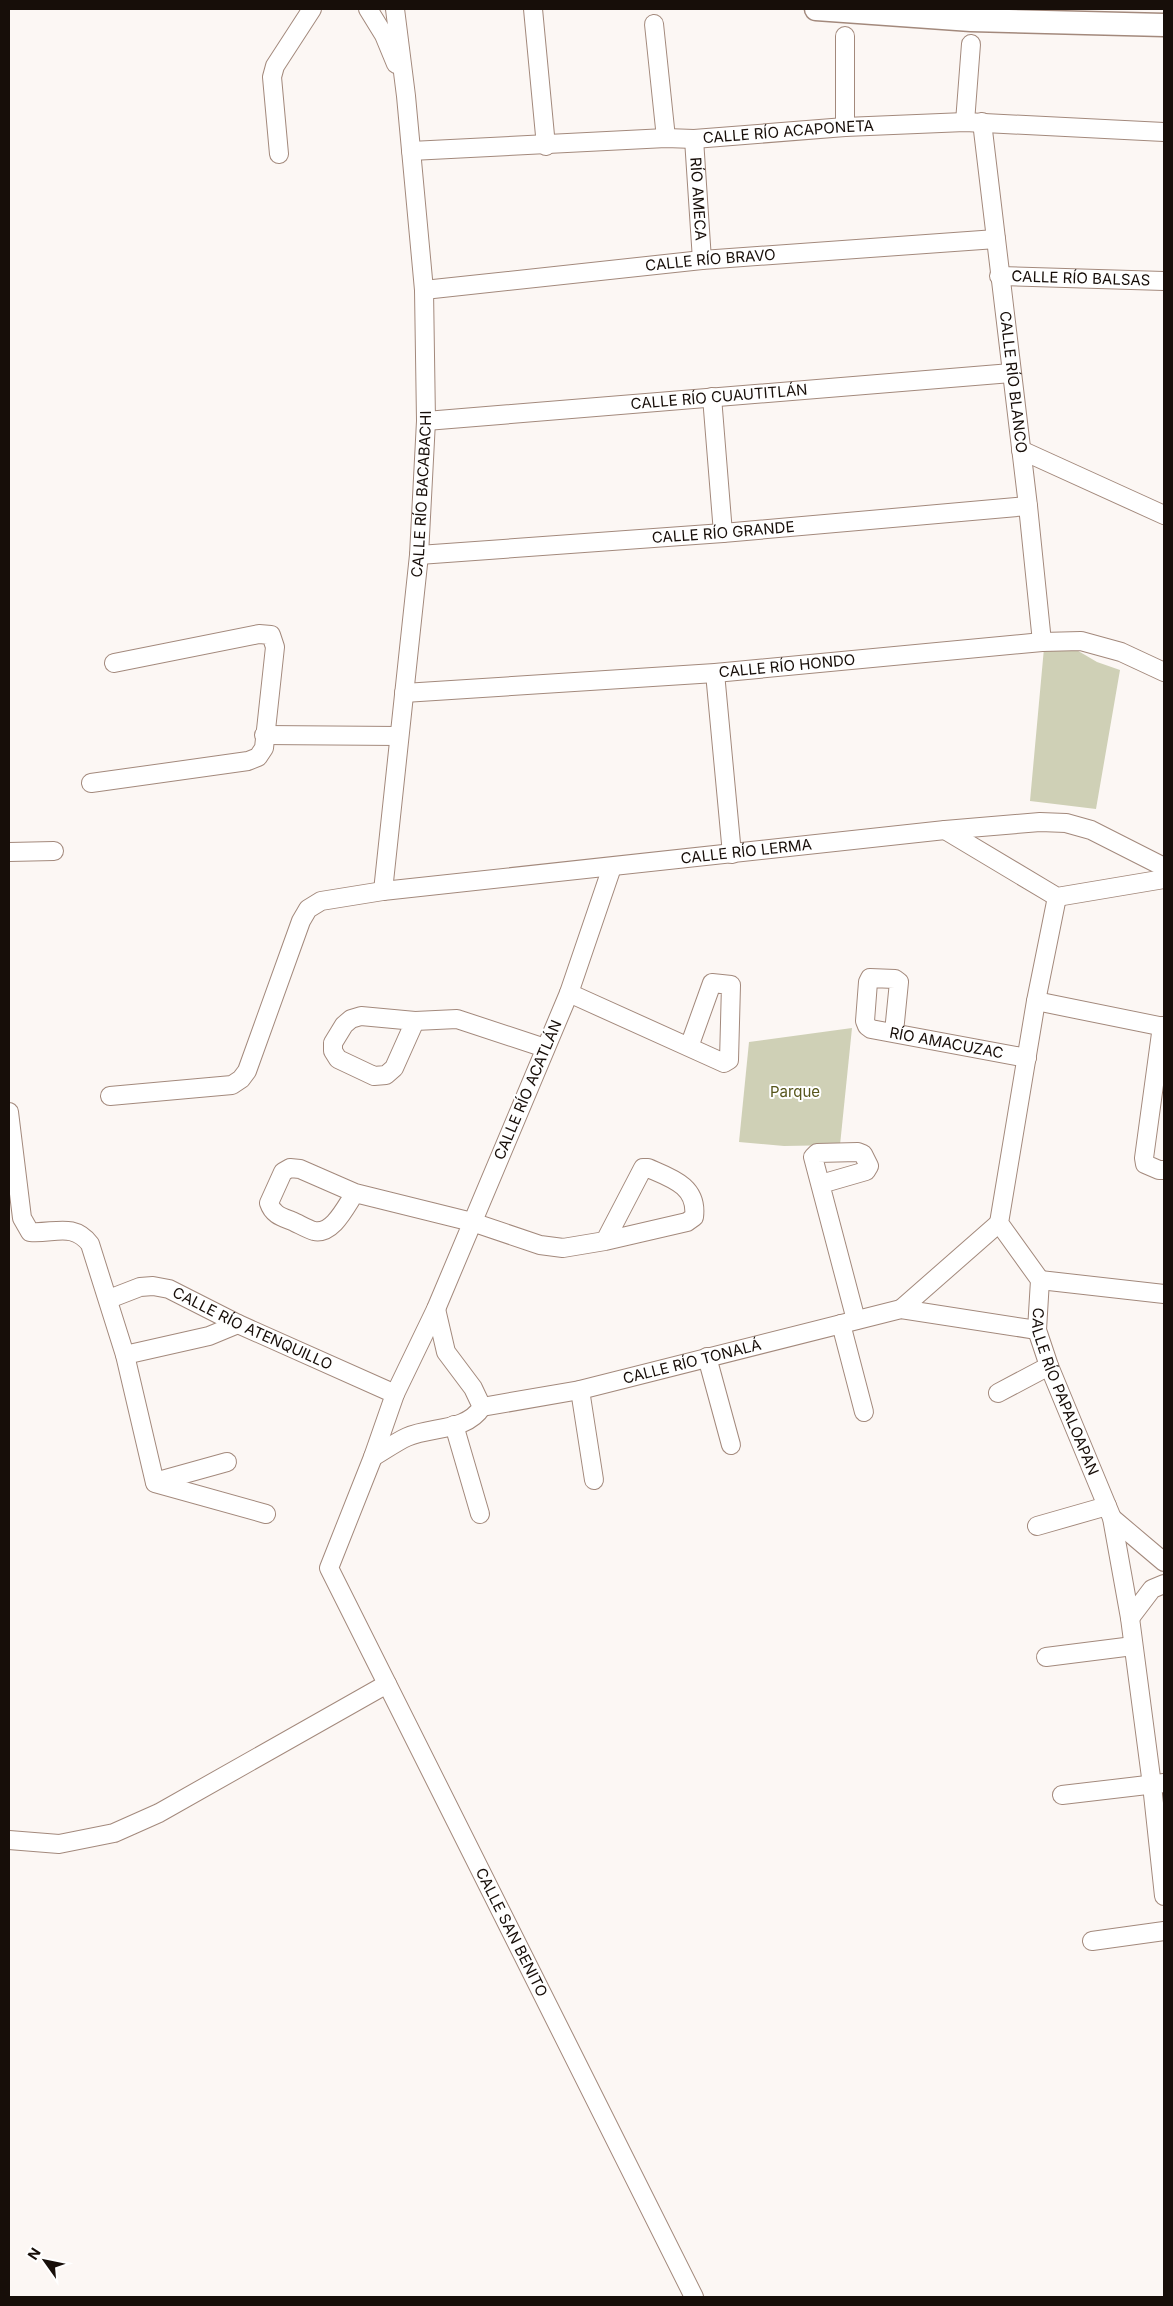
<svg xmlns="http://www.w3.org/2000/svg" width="1173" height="2306" font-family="Inter,sans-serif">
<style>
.green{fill:#cfd0b6}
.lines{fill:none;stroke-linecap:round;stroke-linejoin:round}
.minor-casing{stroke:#a3897c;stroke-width:20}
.major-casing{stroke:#a3897c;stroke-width:25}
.minor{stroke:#fff;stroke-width:18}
.major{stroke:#fff;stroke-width:22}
.labels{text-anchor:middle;stroke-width:4;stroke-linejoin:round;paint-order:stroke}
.street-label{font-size:15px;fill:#170e09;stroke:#fff}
.park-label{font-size:15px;fill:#56551b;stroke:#fff}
</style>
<rect width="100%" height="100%" fill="#fcf7f4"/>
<!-- green -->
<g class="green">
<polygon points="1068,645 1097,662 1120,670 1096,809 1030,801 1044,648"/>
<polygon points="852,1028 840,1145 784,1146 739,1142 749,1042"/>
</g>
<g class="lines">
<!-- minor casing -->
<g class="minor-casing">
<g id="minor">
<polyline points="368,9 384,35 396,64"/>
<polyline points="533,9 546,146"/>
<polyline points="654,24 666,138"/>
<polyline points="965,122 971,44"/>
<path id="s1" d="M982,122L1028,506L1042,642"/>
<polyline points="845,127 845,36"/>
<path id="s2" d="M694,139L702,260"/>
<path id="s3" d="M411,151L666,138L694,139L845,127L965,122L1164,132"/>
<polyline points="279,154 272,77 275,66 312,9"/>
<path id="s4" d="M999,276L1164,281"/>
<path id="s5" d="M424,290L702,260L996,239"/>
<polyline points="712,397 723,533"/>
<path id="s6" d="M426,421L1011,373"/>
<polyline points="1021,450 1164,515"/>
<path id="s7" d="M419,555L723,533L1028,506"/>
<polyline points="715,673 732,854"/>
<path id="s8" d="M404,693L715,673L1042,642L1081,641L1121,652L1164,672"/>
<polyline points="264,735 399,736"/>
<polyline points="91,783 248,761 258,757 264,748 275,647 271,635 259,634 114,663"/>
<polyline points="945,830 1057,897 1164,879"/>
<polyline points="9,852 54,851"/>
<path id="s9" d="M612,867L569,993L436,1309L395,1394L373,1457L329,1568L694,2297"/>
<path id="s10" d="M383,891L419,555L426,421L424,290L406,96L395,9"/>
<path id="s11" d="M1057,897L1036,1001L999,1223L1040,1280L1037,1330L1049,1366L1112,1518L1130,1618L1152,1785L1164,1896"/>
<polyline points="569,993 724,1063 729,1060 731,985 712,983 689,1047"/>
<polyline points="1036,1001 1164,1027"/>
<polyline points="415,1021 394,1068 386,1075 374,1076 338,1059 333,1051 333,1043 344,1025 351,1019 361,1016 415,1021 457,1019 545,1048"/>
<polyline points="1162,1026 1144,1158 1145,1164 1159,1170 1164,1170"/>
<path id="s12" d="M894,1032L899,982L895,979L870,978L868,982L865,1021L867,1026L871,1029L1027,1058"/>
<path id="s13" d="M110,1096L232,1085L241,1079L247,1071L301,921L308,909L321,901L383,891L945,830L1040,822L1066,823L1091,830L1164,867"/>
<path d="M9,1112L22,1218L30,1232C54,1234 73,1222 90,1244L125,1355L155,1483L266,1514"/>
<polyline points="821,1184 866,1171 869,1166 863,1154 858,1152 817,1153 813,1157 856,1320"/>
<path d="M355,1193C346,1206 333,1235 314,1231C307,1229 299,1224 292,1221C282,1217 273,1215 269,1203L283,1172L290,1168L300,1169L355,1193L472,1222L540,1245L563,1248L605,1241L687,1222L694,1217C698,1186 671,1178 648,1168H643L605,1241"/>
<polyline points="1040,1280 1164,1294"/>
<path id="s14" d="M109,1299L140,1287L153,1286L169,1289L238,1324L395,1394"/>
<polyline points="901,1309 999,1223"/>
<polyline points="841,1324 864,1412"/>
<polyline points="125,1355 209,1336 238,1324"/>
<polyline points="707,1357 731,1445"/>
<polyline points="580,1390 594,1480"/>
<polyline points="998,1393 1049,1366"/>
<path id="s15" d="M482,1407L580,1390L901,1309L1037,1330"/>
<polyline points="454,1425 480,1514"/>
<path d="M373,1457C385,1450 396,1442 407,1437C432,1426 466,1432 482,1407L473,1388L446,1352L436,1309"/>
<polyline points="155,1482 227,1462"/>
<polyline points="1112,1518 1164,1562"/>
<polyline points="1037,1526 1107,1506"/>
<polyline points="1130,1618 1152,1589 1164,1584"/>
<polyline points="1046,1657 1133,1646"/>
<polyline points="1062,1795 1164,1783"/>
<polyline points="9,1840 59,1844 114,1833 159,1813 387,1684"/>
<polyline points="1092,1941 1164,1931"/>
</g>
</g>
<!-- major casing -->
<g class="major-casing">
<polyline id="major" points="816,9 971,20 1164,25"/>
</g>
<!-- minor -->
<use href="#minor" class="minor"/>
<!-- major -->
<use href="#major" class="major"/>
</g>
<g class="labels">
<!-- street labels -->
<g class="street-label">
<text dy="5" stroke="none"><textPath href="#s3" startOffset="378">CALLE RÍO ACAPONETA</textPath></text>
<text dy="5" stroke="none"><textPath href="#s2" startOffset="60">RÍO AMECA</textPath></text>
<text dy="5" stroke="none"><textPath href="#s5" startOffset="288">CALLE RÍO BRAVO</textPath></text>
<text dy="5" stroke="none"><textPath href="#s4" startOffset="82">CALLE RÍO BALSAS</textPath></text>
<text dy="5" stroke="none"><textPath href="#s1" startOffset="262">CALLE RÍO BLANCO</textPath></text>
<text dy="5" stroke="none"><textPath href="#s6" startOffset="294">CALLE RÍO CUAUTITLÁN</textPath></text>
<text dy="5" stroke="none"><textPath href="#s10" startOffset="399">CALLE RÍO BACABACHI</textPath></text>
<text dy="5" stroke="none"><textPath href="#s7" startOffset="305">CALLE RÍO GRANDE</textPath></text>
<text dy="5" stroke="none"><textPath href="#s8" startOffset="384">CALLE RÍO HONDO</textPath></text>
<text dy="5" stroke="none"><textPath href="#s13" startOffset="760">CALLE RÍO LERMA</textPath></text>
<text dy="5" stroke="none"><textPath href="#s12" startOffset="211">RÍO AMACUZAC</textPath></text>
<text transform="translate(528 1090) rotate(-67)" y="5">CALLE RÍO ACATLÁN</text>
<text dy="5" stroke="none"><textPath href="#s14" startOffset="155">CALLE RÍO ATENQUILLO</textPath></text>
<text dy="5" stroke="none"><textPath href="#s15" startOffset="215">CALLE RÍO TONALÁ</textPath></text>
<text dy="5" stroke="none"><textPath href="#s11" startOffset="518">CALLE RÍO PAPALOAPAN</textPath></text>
<text dy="5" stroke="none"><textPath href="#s9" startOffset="1164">CALLE SAN BENITO</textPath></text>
</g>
<!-- park labels -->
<g class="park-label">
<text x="795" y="1097">Parque</text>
</g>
</g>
<!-- border -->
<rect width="1173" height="2306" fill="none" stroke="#170e09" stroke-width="20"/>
<!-- north arrow -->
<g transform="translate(45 2261) rotate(303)" stroke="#ffffff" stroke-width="4" paint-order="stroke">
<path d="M0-4L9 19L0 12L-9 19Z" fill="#170e09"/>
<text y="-8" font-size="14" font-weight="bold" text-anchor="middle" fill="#170e09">N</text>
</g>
</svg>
